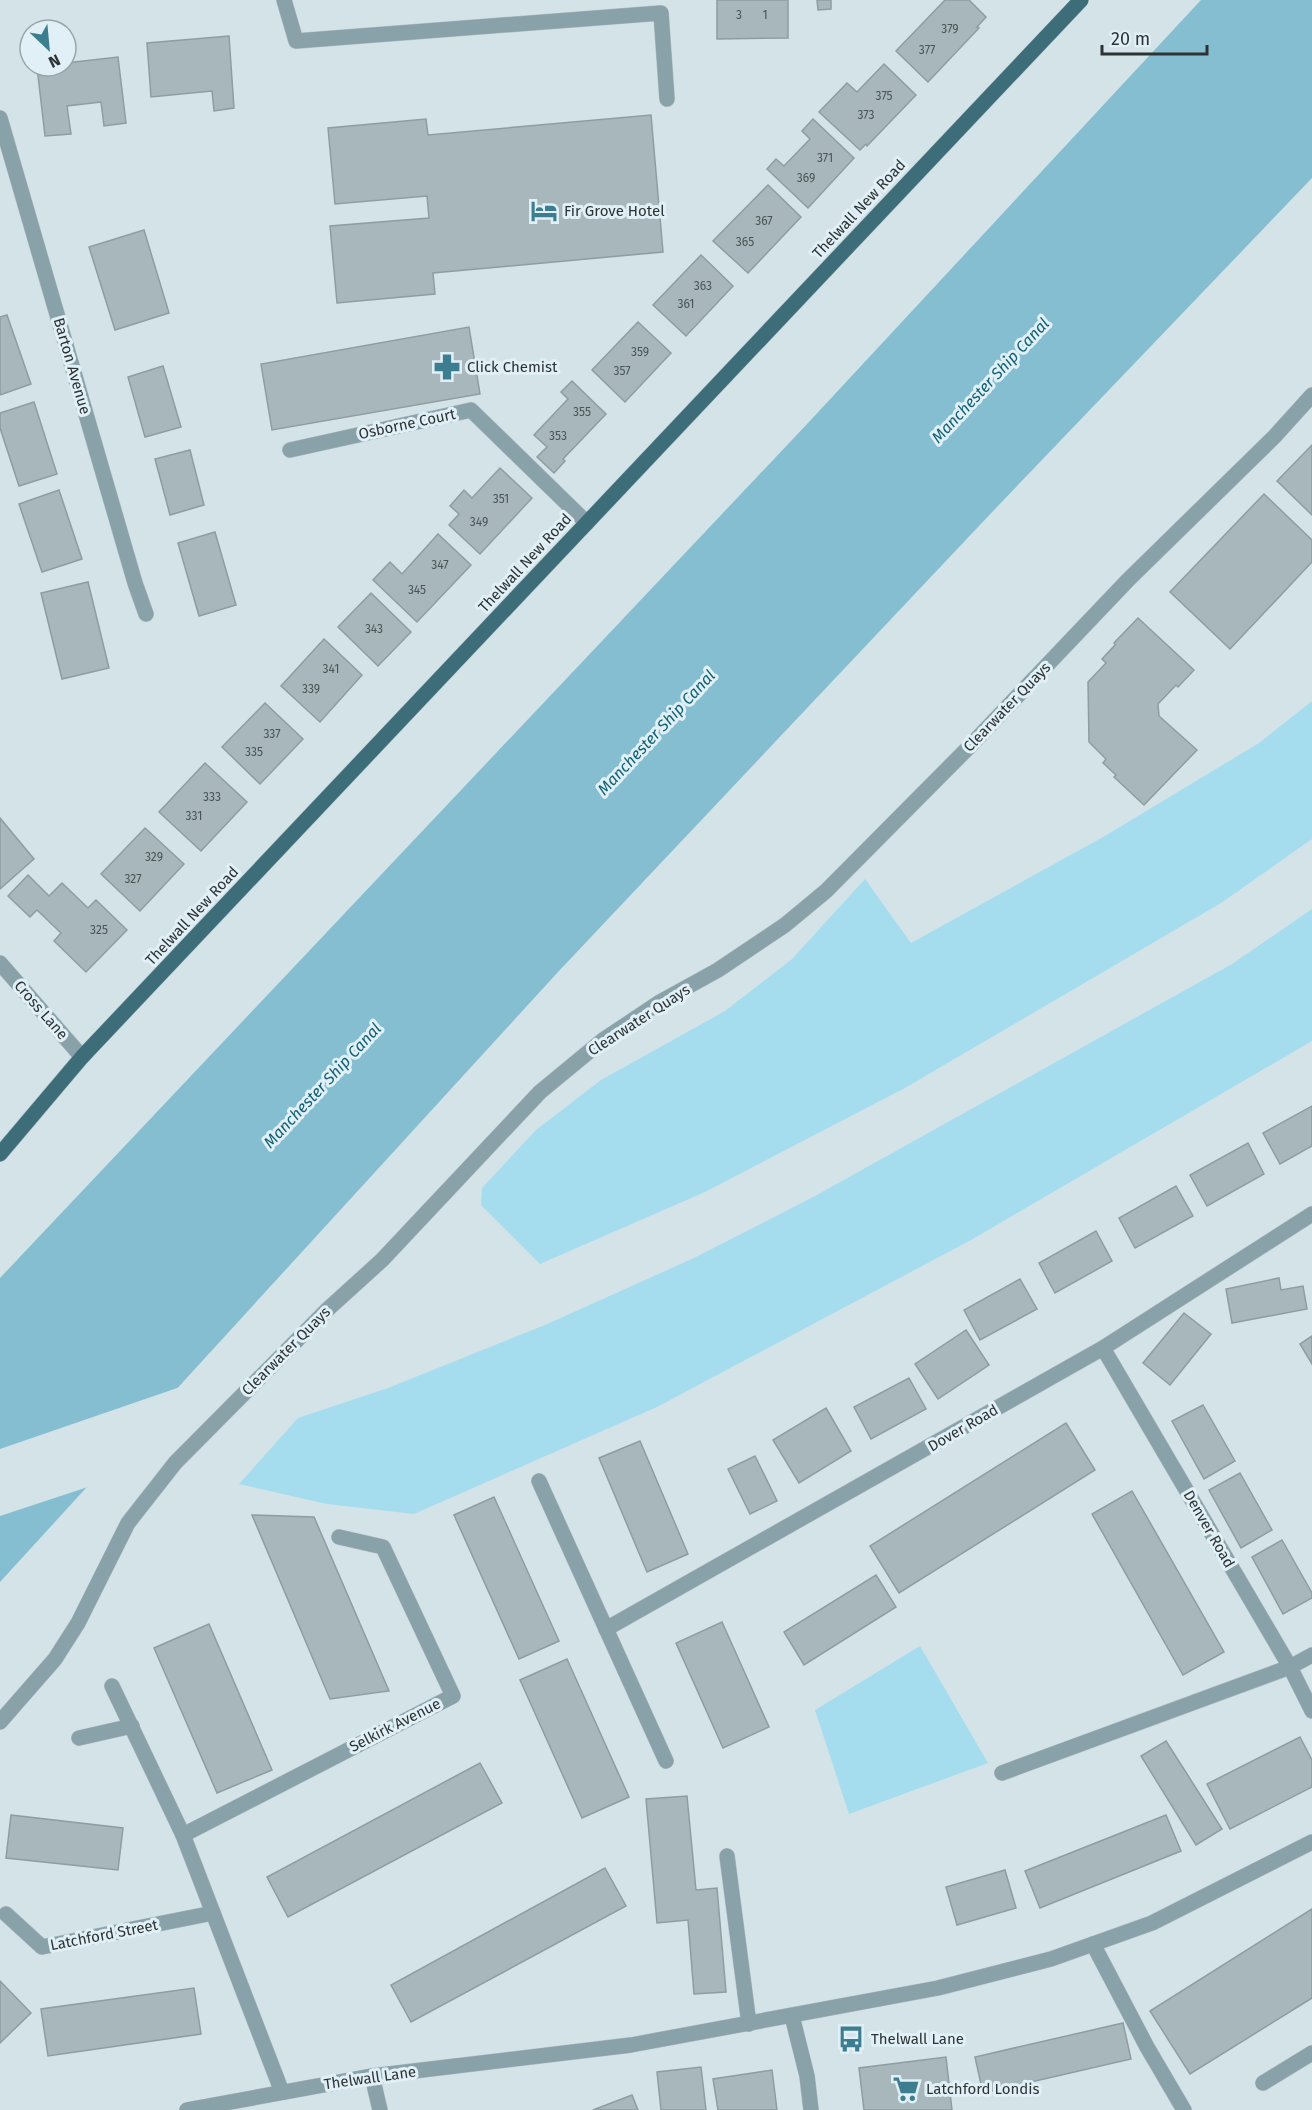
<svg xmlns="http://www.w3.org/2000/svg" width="1312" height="2110" font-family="'Fira Sans',sans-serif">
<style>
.green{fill:#a6ddee}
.water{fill:#84bed0}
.pier{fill:#d3e3e8}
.building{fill:#a7b7bb;stroke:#8e9da2;stroke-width:1.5}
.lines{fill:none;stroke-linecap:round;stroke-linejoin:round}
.minor-casing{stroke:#b2c0c4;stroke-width:16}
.major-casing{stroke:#b2c0c4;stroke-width:16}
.minor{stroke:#89a1a9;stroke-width:15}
.major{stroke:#3e6d7a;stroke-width:15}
.labels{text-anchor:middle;stroke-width:6;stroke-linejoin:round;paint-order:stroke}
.number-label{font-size:12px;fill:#4c5456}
.street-label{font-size:15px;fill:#2d3335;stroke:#e0f0f6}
.poi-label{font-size:15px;fill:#2d3335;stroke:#e0f0f6;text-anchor:start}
.water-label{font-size:16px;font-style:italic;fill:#105f72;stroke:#e0f0f6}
</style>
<rect width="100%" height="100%" fill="#d3e3e8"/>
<!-- green -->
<g class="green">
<polygon points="1312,701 1312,839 1221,903 905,1088 705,1192 540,1264 481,1205 482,1188 536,1130 601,1080 725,1011 792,959 865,879 911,943 1105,836 1259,743"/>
<polygon points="1312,909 1312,1041 971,1240 657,1407 414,1514 327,1504 239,1484 298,1418 388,1388 545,1325 694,1258 815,1196 1232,964"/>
<polygon points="920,1646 988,1763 849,1814 815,1710"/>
</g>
<!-- water -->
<polygon class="water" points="1201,0 1312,0 1312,178 995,509 558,972 0,1582 0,1278 808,423"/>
<!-- pier -->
<polygon class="pier" points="183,1386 91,1486 0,1516 0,1449"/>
<!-- building -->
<g class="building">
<polygon points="717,0 788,0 788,38 717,39"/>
<polygon points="817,0 831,0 831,9 818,10"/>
<polygon points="945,0 969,0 986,17 977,27 979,28 928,82 896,51"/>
<polygon points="229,36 234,108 214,111 212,91 151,97 147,43"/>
<polygon points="118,57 126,123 104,126 101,102 67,106 71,134 45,136 37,67 66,66 66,63"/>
<polygon points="884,64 916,95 867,146 866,144 860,150 819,112 847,83 857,92"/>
<polygon points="651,115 663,252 433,273 435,294 337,303 330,226 429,218 427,196 335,204 328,128 426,119 428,135"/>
<polygon points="813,119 854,158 808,208 767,169 776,159 784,166 810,139 802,131"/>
<polygon points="768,185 801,217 748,273 713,241"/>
<polygon points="144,230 169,313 115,330 89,247"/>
<polygon points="701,255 733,286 686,336 653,305"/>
<polygon points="7,315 31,384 0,395 0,317"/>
<polygon points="638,322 671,353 625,402 592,370"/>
<polygon points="469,327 480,394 272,430 261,364"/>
<polygon points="163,366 181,427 145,437 128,377"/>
<polygon points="572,381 606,414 563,459 565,461 554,473 537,457 547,447 534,435 568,399 561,392"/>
<polygon points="34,402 57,474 19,486 0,428 0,413"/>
<polygon points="1312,445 1312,515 1277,481"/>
<polygon points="190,450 204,505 170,515 155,459"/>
<polygon points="500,468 532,498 480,554 449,525 459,514 450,506 464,490 472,498"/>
<polygon points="59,490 82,559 42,572 19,504"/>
<polygon points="1264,494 1312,540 1312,562 1230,649 1170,592"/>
<polygon points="215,532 236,605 199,616 178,543"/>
<polygon points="438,534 471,565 417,622 373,580 390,562 402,574"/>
<polygon points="88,582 109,668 62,679 41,593"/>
<polygon points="371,593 411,632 378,666 338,627"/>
<polygon points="1138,618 1194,670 1178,687 1176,685 1158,704 1159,716 1197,750 1144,805 1114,777 1116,775 1103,763 1106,759 1089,742 1088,682 1106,663 1102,659 1115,645 1114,643"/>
<polygon points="324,639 362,675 320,722 281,686"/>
<polygon points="265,703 303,739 260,784 222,747"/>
<polygon points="205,763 247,802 201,851 159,812"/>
<polygon points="0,818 34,859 0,889"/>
<polygon points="145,828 184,864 140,911 101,874"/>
<polygon points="28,875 49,896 62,883 88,908 96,900 127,930 86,972 54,941 61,933 37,910 30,917 8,896"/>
<polygon points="1312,1106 1312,1146 1280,1164 1263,1133"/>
<polygon points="1248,1143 1264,1174 1207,1206 1190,1175"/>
<polygon points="1176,1186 1193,1216 1135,1248 1119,1218"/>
<polygon points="1096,1231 1112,1261 1055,1293 1039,1263"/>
<polygon points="1279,1278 1281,1290 1303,1286 1307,1309 1232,1323 1226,1289"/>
<polygon points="1020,1279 1037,1309 980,1340 964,1310"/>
<polygon points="1184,1313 1211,1334 1170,1385 1143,1363"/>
<polygon points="966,1330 989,1365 938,1399 915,1364"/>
<polygon points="1312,1336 1312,1364 1300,1344"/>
<polygon points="909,1378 926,1409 871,1439 854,1407"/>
<polygon points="1203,1405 1235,1461 1204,1479 1172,1421"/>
<polygon points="826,1408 851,1451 799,1483 773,1440"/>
<polygon points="1066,1423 1095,1470 899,1593 870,1546"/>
<polygon points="640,1441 688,1554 647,1572 599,1458"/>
<polygon points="755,1456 777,1501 750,1514 728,1469"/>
<polygon points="1240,1473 1272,1530 1241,1548 1209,1490"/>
<polygon points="1132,1491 1224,1652 1183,1675 1092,1514"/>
<polygon points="494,1497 559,1641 519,1659 454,1515"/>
<polygon points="252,1515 314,1517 389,1691 330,1699"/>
<polygon points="1282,1540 1312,1593 1312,1598 1283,1614 1252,1557"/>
<polygon points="876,1575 896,1607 804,1665 784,1632"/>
<polygon points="722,1622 769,1727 723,1748 676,1643"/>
<polygon points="209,1624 272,1770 217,1793 154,1648"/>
<polygon points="567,1659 629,1797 582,1818 520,1680"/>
<polygon points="1300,1737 1312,1760 1312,1787 1230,1829 1207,1784"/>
<polygon points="1166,1741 1222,1829 1196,1845 1141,1756"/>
<polygon points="480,1763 502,1803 288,1917 267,1877"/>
<polygon points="687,1796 696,1890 717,1888 726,1992 694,1994 688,1920 657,1923 646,1799"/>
<polygon points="11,1815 123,1828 118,1870 6,1858"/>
<polygon points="1166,1815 1181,1851 1040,1908 1025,1871"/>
<polygon points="605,1868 626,1906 411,2022 391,1985"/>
<polygon points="1005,1870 1016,1908 957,1925 946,1887"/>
<polygon points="1312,1909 1312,1998 1190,2074 1150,2011"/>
<polygon points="0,1981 31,2013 0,2043"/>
<polygon points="194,1988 201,2034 48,2056 41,2009"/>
<polygon points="1123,2023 1131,2059 983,2093 975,2057"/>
<polygon points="946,2057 952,2110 864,2110 859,2068"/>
<polygon points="701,2067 706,2110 661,2110 657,2072"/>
<polygon points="772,2070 777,2110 718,2110 713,2079"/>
<polygon points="632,2095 638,2110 593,2110"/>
</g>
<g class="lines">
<!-- minor casing -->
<g class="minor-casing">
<g id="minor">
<polyline points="284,0 296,41 661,13 667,99"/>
<polyline points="0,118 135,583 146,614"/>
<polyline points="290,450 471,410 587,523"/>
<polyline points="0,963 82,1057"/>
<polyline points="1103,1348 1290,1667 1312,1711"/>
<polyline points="539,1481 666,1761"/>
<polyline points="606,1629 1103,1348 1312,1214"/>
<polyline points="112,1686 183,1835 282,2092"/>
<polyline points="0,1722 55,1659 78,1623 128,1523 175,1463 328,1309 382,1260 540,1092 603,1040 660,1002 718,970 785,925 826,891 970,746 1128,580 1275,436 1312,395"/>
<polyline points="79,1738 132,1726"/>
<polyline points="1002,1773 1290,1667 1312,1655"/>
<polyline points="183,1835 453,1696 383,1547 339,1537"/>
<polyline points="727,1856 749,2024"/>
<polyline points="6,1914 42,1947 213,1913"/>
<polyline points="1093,1944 1147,2047 1184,2110"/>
<polyline points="792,2016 807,2076 811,2110"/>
<polyline points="372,2076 380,2110"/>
<polyline points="1263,2083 1312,2053"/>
<polyline points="187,2110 372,2076 631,2045 938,1988 1051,1959 1152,1923 1312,1842"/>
</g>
</g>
<!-- major casing -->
<g class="major-casing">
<polyline id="major" points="0,1154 82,1057 1081,0"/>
</g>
<!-- minor -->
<use href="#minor" class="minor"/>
<!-- major -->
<use href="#major" class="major"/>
</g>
<!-- icons -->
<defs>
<g id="hotel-bare" transform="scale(2.07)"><path d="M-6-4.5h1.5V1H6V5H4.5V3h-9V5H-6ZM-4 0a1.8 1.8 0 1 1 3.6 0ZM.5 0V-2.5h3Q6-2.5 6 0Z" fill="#3c7d90" stroke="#e0f0f6" stroke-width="2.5" paint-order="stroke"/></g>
<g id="pharmacy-bare" transform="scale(2.07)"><path d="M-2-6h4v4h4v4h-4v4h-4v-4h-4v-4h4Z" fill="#3c7d90" stroke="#e0f0f6" stroke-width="2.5" paint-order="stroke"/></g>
<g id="bus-bare" transform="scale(2.07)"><path d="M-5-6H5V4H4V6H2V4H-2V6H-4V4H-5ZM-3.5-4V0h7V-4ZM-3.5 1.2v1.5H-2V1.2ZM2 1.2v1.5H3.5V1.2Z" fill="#3c7d90" stroke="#e0f0f6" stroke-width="2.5" paint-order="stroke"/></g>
<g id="supermarket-bare" transform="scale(2.07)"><path d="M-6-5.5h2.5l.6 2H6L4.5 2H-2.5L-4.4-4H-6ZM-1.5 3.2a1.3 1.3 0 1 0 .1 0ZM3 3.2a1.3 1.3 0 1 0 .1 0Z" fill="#3c7d90" stroke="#e0f0f6" stroke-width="2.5" paint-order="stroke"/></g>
</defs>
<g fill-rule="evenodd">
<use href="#hotel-bare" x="544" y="211"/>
<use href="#pharmacy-bare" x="447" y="367"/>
<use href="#bus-bare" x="851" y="2039"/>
<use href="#supermarket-bare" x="906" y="2089"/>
</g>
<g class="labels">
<!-- number labels -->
<g class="number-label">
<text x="739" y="19">3</text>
<text x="765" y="19">1</text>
<text x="950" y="33">379</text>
<text x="927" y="54">377</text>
<text x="884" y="100">375</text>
<text x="866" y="119">373</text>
<text x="825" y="162">371</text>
<text x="806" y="182">369</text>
<text x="764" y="225">367</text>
<text x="745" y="246">365</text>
<text x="703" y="290">363</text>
<text x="686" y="308">361</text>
<text x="640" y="356">359</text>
<text x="622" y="375">357</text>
<text x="582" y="416">355</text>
<text x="558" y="440">353</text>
<text x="501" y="503">351</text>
<text x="479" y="526">349</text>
<text x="440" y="569">347</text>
<text x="417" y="594">345</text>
<text x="374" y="633">343</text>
<text x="331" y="673">341</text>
<text x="311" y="693">339</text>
<text x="272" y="738">337</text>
<text x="254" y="756">335</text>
<text x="212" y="801">333</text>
<text x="194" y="820">331</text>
<text x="154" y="861">329</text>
<text x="133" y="883">327</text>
<text x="99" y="934">325</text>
</g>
<!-- street labels -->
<g class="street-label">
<text transform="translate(859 209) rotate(-47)" y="5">Thelwall New Road</text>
<text transform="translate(72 366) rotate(74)" y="5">Barton Avenue</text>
<text transform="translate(407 424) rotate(-12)" y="5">Osborne Court</text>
<text transform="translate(525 563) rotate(-47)" y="5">Thelwall New Road</text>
<text transform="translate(1007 707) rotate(-46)" y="5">Clearwater Quays</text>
<text transform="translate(192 916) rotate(-47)" y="5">Thelwall New Road</text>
<text transform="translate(41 1010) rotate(49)" y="5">Cross Lane</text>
<text transform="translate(639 1020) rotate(-33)" y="5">Clearwater Quays</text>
<text transform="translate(286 1351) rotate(-45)" y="5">Clearwater Quays</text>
<text transform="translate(963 1428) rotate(-30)" y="5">Dover Road</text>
<text transform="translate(1209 1529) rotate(60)" y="5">Denver Road</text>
<text transform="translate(395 1725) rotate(-27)" y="5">Selkirk Avenue</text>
<text transform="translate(104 1935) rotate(-11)" y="5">Latchford Street</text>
<text transform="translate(370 2078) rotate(-8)" y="5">Thelwall Lane</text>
</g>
<!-- poi labels -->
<g class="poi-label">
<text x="564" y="216">Fir Grove Hotel</text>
<text x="467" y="372">Click Chemist</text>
<text x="871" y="2044">Thelwall Lane</text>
<text x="926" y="2094">Latchford Londis</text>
</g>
<!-- water labels -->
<g class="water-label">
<text transform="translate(990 380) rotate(-47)" y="6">Manchester Ship Canal</text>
<text transform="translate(656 732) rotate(-47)" y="6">Manchester Ship Canal</text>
<text transform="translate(322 1085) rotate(-47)" y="6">Manchester Ship Canal</text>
</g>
</g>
<!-- north arrow -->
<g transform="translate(48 48) rotate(154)"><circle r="28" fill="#e0f0f6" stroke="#98a4a9" stroke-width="1.5"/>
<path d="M0-4.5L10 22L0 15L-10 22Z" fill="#3c7d90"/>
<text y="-9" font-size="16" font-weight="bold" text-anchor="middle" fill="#2d3335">N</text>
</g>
<!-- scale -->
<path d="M1102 45v9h105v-9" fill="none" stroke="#2d3335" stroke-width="3"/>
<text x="1111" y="45" font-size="18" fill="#2d3335" stroke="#e0f0f6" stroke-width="4.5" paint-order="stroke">20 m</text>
</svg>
